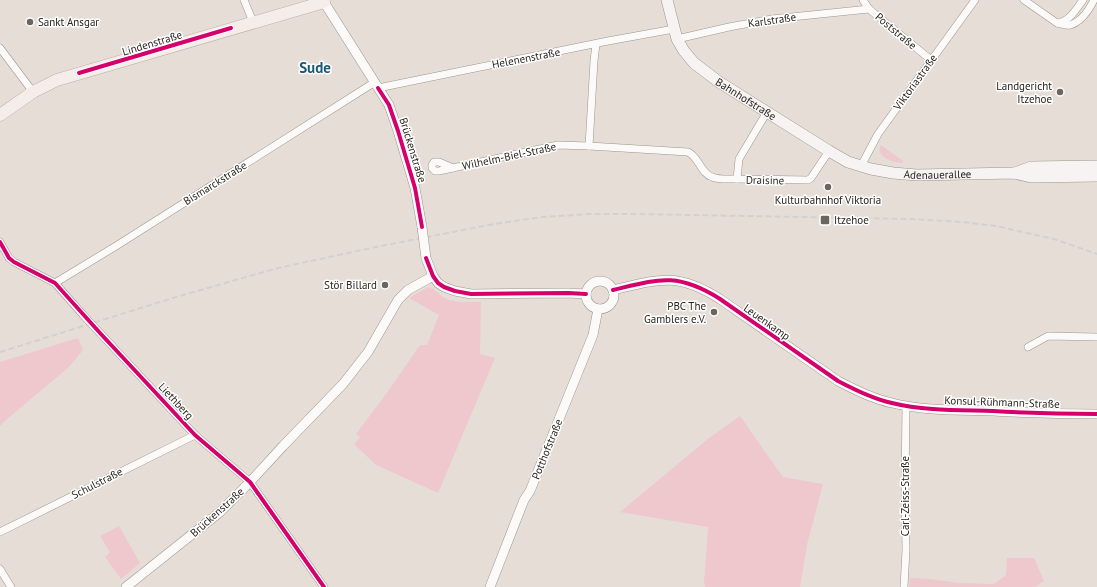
<svg xmlns="http://www.w3.org/2000/svg" width="1097" height="587" font-family="'PT Sans',sans-serif">
<style>
.green{fill:#efc8ce}
.lines{fill:none;stroke-linecap:round;stroke-linejoin:round}
.minor-casing{stroke:#9b958e;stroke-width:8}
.tertiary-casing{stroke:#9b958e;stroke-width:10}
.secondary-casing{stroke:#9b958e;stroke-width:12}
.primary-casing{stroke:#bdb0a9;stroke-width:13}
.minor{stroke:#fbfaf9;stroke-width:7}
.tertiary{stroke:#fbfaf9;stroke-width:9}
.secondary{stroke:#f7f3f2;stroke-width:11}
.primary{stroke:#f4edea;stroke-width:12}
.rail{stroke:#d3d1cf;stroke-width:2;stroke-dasharray:6 3;stroke-linecap:butt}
.minor-bridge-casing{stroke:#9b958e;stroke-width:8;stroke-linecap:butt}
.tertiary-bridge-casing{stroke:#9b958e;stroke-width:10;stroke-linecap:butt}
.minor-bridge{stroke:#fbfaf9;stroke-width:7}
.tertiary-bridge{stroke:#fbfaf9;stroke-width:9}
.cycleway-casing{stroke:#fff;stroke-width:6}
.cycleway{stroke:#d6006c;stroke-width:4}
.poi-dot{fill:#6b655e;stroke:#fff;stroke-width:1.5}
.labels{text-anchor:middle;stroke-width:3;stroke-linejoin:round;paint-order:stroke}
.street-label{font-size:11px;fill:#29241e;stroke:#fff}
.poi-label{font-size:11px;fill:#29241e;stroke:#fff;text-anchor:end}
.district-label{font-size:15px;font-weight:bold;fill:#1a5877;stroke:#fff}
</style>
<rect width="100%" height="100%" fill="#e6ded6"/>
<!-- green -->
<g class="green">
<path d="M881,145L903,161V163C893,162 884,160 879,151Z"/>
<path d="M428,287C435,289 439,294 445,298C455,303 469,302 481,302L480,354L495,358L438,493L376,465L354,444L360,437L356,434L386,394L420,345H427L439,315L409,298Z"/>
<polygon points="78,338 83,350 69,367 6,420 0,426 0,362"/>
<polygon points="740,416 783,477 823,484 807,545 800,587 705,587 704,583 708,527 620,512 709,438"/>
<polygon points="119,526 140,563 121,579 105,557 110,552 100,536"/>
<polygon points="1007,558 1034,558 1044,581 1035,587 909,587 910,578 930,579 959,583 994,584 1006,575"/>
</g>
<g class="lines">
<!-- minor casing -->
<g class="minor-casing">
<g id="minor">
<polyline points="244,0 253,22"/>
<polyline points="863,0 869,9 931,60"/>
<path d="M1024,0L1057,23C1061,24 1066,26 1070,25C1081,22 1089,10 1094,0"/>
<path d="M1058,23C1070,21 1076,9 1083,0"/>
<polyline points="677,39 729,27 772,19 869,9"/>
<path d="M596,44L594,61L589,146L688,152C699,157 701,174 712,177C719,180 729,179 737,179"/>
<polyline points="0,48 33,92"/>
<polyline points="378,88 608,41 674,29"/>
<polyline points="767,112 739,159 737,179 808,180 811,178 829,151"/>
<polyline points="861,166 878,134 975,0"/>
<polyline points="453,168 439,162 434,162 432,165 432,168 435,171 439,171 558,145 589,146"/>
<polyline points="0,242 9,258 14,262 55,283 84,316"/>
<polyline points="55,283 116,246 375,82"/>
<polyline points="100,333 195,435 250,482 324,587"/>
<polyline points="1028,347 1048,336 1097,337"/>
<polyline points="0,532 195,435"/>
<polyline points="0,569 11,587"/>
<polyline points="904,587 906,550 905,486 906,406"/>
</g>
</g>
<!-- tertiary casing -->
<g class="tertiary-casing">
<g id="tertiary">
<polyline points="324,2 389,105 398,131 415,188 422,227"/>
<polyline points="426,258 433,276 438,283 444,287 455,291 471,294 568,293 586,294"/>
<circle cx="600" cy="295" r="14"/>
<path d="M613,290C659,279 677,272 720,299L838,381C855,390 873,399 892,403C924,411 960,410 993,411C1028,413 1062,414 1097,414"/>
<polyline points="126,587 220,512 250,482 283,446 343,384 368,352 398,300 408,290 433,276"/>
<polyline points="490,587 524,500 530,491 593,335 598,309"/>
</g>
</g>
<!-- secondary casing -->
<g class="secondary-casing">
<g id="secondary">
<path id="s1" d="M667,0L677,39L684,51L694,63L719,82L829,151L848,162L871,169L893,173L917,175L1014,173L1031,177L1097,176"/>
<polyline points="1015,173 1031,167 1097,166"/>
</g>
</g>
<!-- primary casing -->
<g class="primary-casing">
<polyline id="primary" points="0,115 33,92 57,80 324,2 323,0"/>
</g>
<!-- minor -->
<use href="#minor" class="minor"/>
<!-- tertiary -->
<use href="#tertiary" class="tertiary"/>
<!-- secondary -->
<use href="#secondary" class="secondary"/>
<!-- primary -->
<use href="#primary" class="primary"/>
<!-- rail -->
<polyline class="rail" points="0,352 176,297 278,268 381,246 494,224 543,217 590,214 635,214 912,219 962,222 996,226 1054,239 1097,254"/>
<!-- minor-bridge casing -->
<g class="minor-bridge-casing">
<polyline id="minor-bridge" points="84,316 100,333"/>
</g>
<!-- tertiary-bridge casing -->
<g class="tertiary-bridge-casing">
<polyline id="tertiary-bridge" points="422,227 426,258"/>
</g>
<!-- minor-bridge -->
<use href="#minor-bridge" class="minor-bridge"/>
<!-- tertiary-bridge -->
<use href="#tertiary-bridge" class="tertiary-bridge"/>
<!-- cycleway casing -->
<g class="cycleway-casing">
<g id="cycleway">
<polyline points="79,73 231,28"/>
<polyline points="378,88 389,105 398,131 415,188 422,227"/>
<polyline points="0,242 9,258 14,262 55,283 100,333 195,435 250,482 324,587"/>
<polyline points="426,258 433,276 438,283 444,287 455,291 471,294 568,293 586,294"/>
<path d="M613,290C659,279 677,272 720,299L838,381C855,390 873,399 892,403C924,411 960,410 993,411C1028,413 1062,414 1097,414"/>
</g>
</g>
<!-- cycleway -->
<use href="#cycleway" class="cycleway"/>
</g>
<!-- markers -->
<g class="poi-dot">
<circle cx="30" cy="22" r="4"/>
<circle cx="1060" cy="92" r="4"/>
<circle cx="828" cy="187" r="4"/>
<rect x="820" y="215" width="10" height="10" rx="2"/>
<circle cx="385" cy="285" r="4"/>
<circle cx="714" cy="312" r="4"/>
</g>
<g class="labels">
<!-- street labels -->
<g class="street-label">
<text transform="translate(772 20) rotate(-8)" y="4">Karlstraße</text>
<text transform="translate(896 31) rotate(40)" y="4">Poststraße</text>
<text transform="translate(152 43) rotate(-17)" y="4">Lindenstraße</text>
<text transform="translate(526 58) rotate(-11)" y="4">Helenenstraße</text>
<text transform="translate(915 82) rotate(-54)" y="4">Viktoriastraße</text>
<text dy="4" stroke="none"><textPath href="#s1" startOffset="133">Bahnhofstraße</textPath></text>
<text transform="translate(413 150) rotate(73)" y="4">Brückenstraße</text>
<text transform="translate(509 156) rotate(-12)" y="4">Wilhelm-Biel-Straße</text>
<text dy="4" stroke="none"><textPath href="#s1" startOffset="344">Adenauerallee</textPath></text>
<text transform="translate(765 180) rotate(1)" y="4">Draisine</text>
<text transform="translate(215 183) rotate(-32)" y="4">Bismarckstraße</text>
<text transform="translate(767 322) rotate(35)" y="4">Leuenkamp</text>
<text transform="translate(176 401) rotate(47)" y="4">Liethberg</text>
<text transform="translate(1002 402) rotate(2)" y="4">Konsul-Rühmann-Straße</text>
<text transform="translate(547 449) rotate(-68)" y="4">Potthofstraße</text>
<text transform="translate(97 483) rotate(-27)" y="4">Schulstraße</text>
<text transform="translate(905 496) rotate(-90)" y="4">Carl-Zeiss-Straße</text>
<text transform="translate(217 512) rotate(-42)" y="4">Brückenstraße</text>
</g>
<!-- poi labels -->
<g class="poi-label">
<text x="38" y="26" text-anchor="start">Sankt Ansgar</text>
<text x="1052" y="90">Landgericht<tspan x="1052" dy="13">Itzehoe</tspan></text>
<text x="828" y="204" text-anchor="middle">Kulturbahnhof Viktoria</text>
<text x="834" y="224" text-anchor="start">Itzehoe</text>
<text x="377" y="289">Stör Billard</text>
<text x="706" y="310">PBC The<tspan x="706" dy="13">Gamblers e.V.</tspan></text>
</g>
<!-- district labels -->
<g class="district-label">
<text x="315" y="73">Sude</text>
</g>
</g>
</svg>
